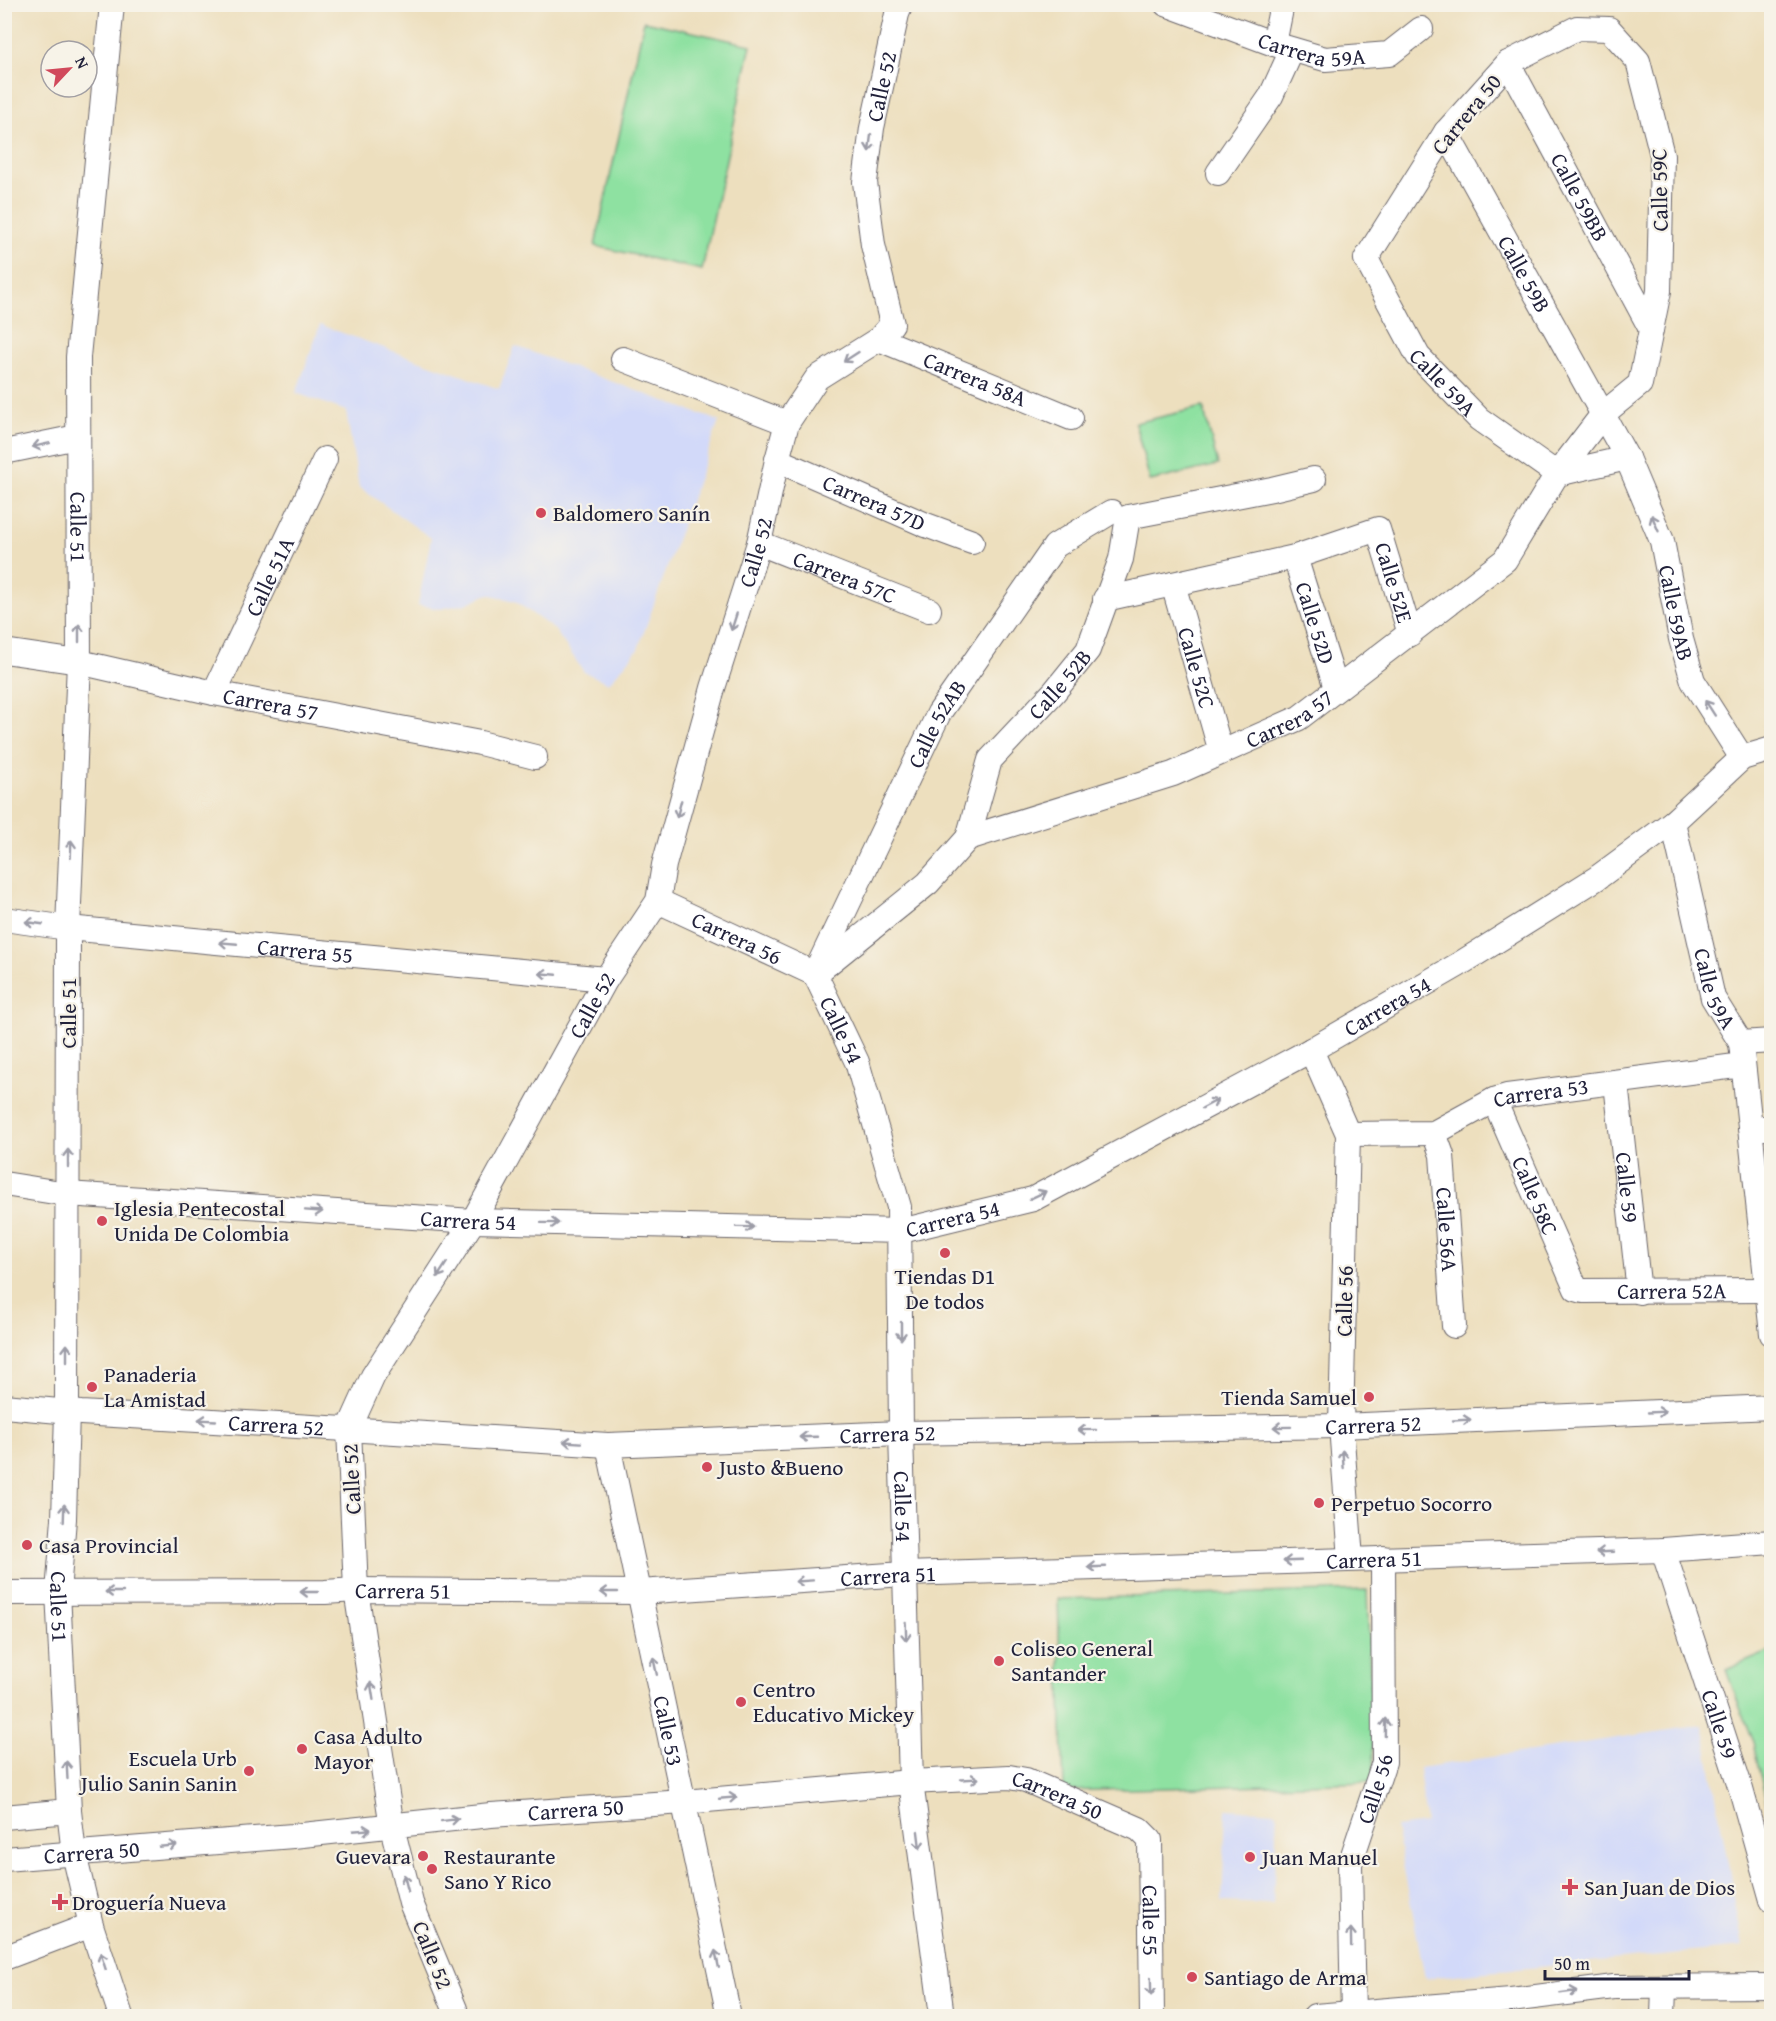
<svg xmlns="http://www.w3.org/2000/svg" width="1776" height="2021" font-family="'Gentium Book Plus',serif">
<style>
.built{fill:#d2d9f9}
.green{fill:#8ee1a1;stroke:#58826e;stroke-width:1.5}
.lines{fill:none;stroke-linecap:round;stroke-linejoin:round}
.minor-casing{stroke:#696469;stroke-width:26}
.minor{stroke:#fff;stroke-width:24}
.oneway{stroke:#9c9ca7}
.poi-dot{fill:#d1495b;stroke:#f7f3e8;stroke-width:2}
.labels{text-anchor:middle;stroke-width:4.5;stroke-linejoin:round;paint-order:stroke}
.street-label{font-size:22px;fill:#22223b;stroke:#f7f3e8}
.poi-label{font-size:22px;fill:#22223b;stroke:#f7f3e8;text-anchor:start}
</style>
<rect width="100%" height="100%" fill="#f7f3e8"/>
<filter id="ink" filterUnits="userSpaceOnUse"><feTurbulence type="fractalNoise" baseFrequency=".0167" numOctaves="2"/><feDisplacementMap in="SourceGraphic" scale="12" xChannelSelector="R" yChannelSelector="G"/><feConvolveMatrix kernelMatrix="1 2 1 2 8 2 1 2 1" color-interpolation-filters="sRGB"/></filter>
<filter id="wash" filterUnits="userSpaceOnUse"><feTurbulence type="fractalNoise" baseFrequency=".008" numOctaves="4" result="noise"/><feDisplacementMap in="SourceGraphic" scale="24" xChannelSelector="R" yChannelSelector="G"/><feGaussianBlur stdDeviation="1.35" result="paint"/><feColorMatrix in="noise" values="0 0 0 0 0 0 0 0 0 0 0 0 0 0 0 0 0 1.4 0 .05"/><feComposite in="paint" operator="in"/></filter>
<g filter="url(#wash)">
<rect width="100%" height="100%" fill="#eddfbe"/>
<!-- built -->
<g class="built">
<polygon points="320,325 499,389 515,346 719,421 638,649 609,683 584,672 555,630 515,601 488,594 466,604 440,609 418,605 431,538 359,487 346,411 296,393"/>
<polygon points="1703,1725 1743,1947 1425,1978 1396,1827 1426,1823 1419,1768"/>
<polygon points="1226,1809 1277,1812 1273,1904 1222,1902"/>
</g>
<!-- green -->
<g class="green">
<polygon points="644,21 751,45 702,270 595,246"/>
<polygon points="1203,407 1218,465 1150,481 1135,423"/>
<polygon points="1367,1590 1374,1782 1064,1791 1058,1599"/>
<polygon points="1771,1651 1771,1650 1771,1823 1753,1743 1726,1670"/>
</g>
</g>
<g filter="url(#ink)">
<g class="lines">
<!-- minor casing -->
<g class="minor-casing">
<g id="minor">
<path id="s1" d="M112,4L78,357L79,662L68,928L67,1411L64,1519L58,1592L69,1811L74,1854L91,1925L121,2016"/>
<path id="s2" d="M1166,4L1274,44L1325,59L1389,54L1421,29"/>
<polyline points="1274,44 1282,4"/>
<path id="s3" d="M1508,63L1651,329"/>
<path id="s4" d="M1446,132L1627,458L1662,541L1681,639L1693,681L1742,758"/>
<polyline points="1218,173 1271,96 1292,50"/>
<path id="s5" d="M879,339L1071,418"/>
<polyline points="623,359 787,423"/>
<polyline points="4,452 77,437"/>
<path id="s6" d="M777,460L926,525L972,542"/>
<path id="s7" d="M759,543L929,610"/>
<path id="s8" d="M1295,557L1336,688"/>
<path id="s9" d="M1173,584L1221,752"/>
<path id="s10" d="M1105,599L1295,557L1378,529L1410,634"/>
<path id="s11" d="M4,651L79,662L214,693L480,743L535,757"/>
<path id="s12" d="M214,693L325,459"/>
<path id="s13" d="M1673,822L1713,998L1741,1043L1772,1334"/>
<path id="s14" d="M968,838L990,760L1054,692L1088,650L1121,559L1128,517L1272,489L1314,479"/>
<path id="s15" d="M658,901L815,974"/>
<path id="s16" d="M4,919L68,928L606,979"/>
<path id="s17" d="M817,969L939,713L1055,546L1111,512"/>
<path id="s18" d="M815,974L928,883L968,838L1173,774L1299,718L1505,560L1557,474L1603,414L1640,384L1659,291L1662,155L1638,61L1609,29L1577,28L1508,63L1446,132L1366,259L1418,356L1479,419L1557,474L1627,458"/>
<path id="s19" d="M815,974L857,1062L899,1207L901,1433L911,1782L942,2016"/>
<polyline points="1741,1043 1772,1041"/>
<polyline points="1311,1050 1348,1134 1341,1426 1351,1559"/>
<path id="s20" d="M1616,1083L1639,1292"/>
<path id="s21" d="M1494,1100L1576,1289L1583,1291L1767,1290"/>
<polyline points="1750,1128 1772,1128"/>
<path id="s22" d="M1434,1133L1442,1155L1454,1326"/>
<path id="s23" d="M1348,1134L1434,1133L1494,1100L1507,1096L1743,1065"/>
<path id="s24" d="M4,1184L67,1194L473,1221L901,1231L1033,1199L1311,1050L1458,965L1597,878L1673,822L1742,758L1772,749"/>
<path id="s25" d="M4,1406L81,1413L608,1445L901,1433L1341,1426L1772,1407"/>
<path id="s26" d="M608,1445L729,2016"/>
<path id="s27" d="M1663,1550L1740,1786L1772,1900"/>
<path id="s28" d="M4,1593L325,1592L356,1590L640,1592L904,1574L1663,1550L1772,1542"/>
<polyline points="4,1817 69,1811"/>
<path id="s29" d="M4,1859L293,1836L491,1815L684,1802L911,1782L1009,1777L1026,1780L1139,1829L1150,1840L1152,2016"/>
<polyline points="4,1958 91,1925"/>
<path id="s30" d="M456,2016L455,2009L411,1903L392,1827L356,1590L349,1429L373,1376L473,1221L606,979L658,901L664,865L713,688L759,543L777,460L787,423L817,378L879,339L892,324L873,245L865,182L872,128L897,14L901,4"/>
<polyline points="1315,2016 1511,2000 1614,1987 1772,1986"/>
<path id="s31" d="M1353,2016L1350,1864L1384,1762L1383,1558"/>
<polyline points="1663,2016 1664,1988"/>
</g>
</g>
<!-- minor -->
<use href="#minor" class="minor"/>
</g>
<!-- one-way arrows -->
<defs><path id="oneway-shaft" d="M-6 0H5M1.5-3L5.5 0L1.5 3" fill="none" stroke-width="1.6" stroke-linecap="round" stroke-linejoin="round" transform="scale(1.5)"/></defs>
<g class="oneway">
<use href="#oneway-shaft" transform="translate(870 143) rotate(97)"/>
<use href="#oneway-shaft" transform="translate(851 357) rotate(147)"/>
<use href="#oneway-shaft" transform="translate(41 445) rotate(168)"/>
<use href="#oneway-shaft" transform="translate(1655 523) rotate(-113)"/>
<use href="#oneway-shaft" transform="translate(734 622) rotate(108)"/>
<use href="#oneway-shaft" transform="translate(79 633) rotate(-90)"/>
<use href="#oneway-shaft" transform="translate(1710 708) rotate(-123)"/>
<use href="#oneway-shaft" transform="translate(679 809) rotate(105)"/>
<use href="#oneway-shaft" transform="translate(71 849) rotate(-88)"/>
<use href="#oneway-shaft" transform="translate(34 923) rotate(-172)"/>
<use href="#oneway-shaft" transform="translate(228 943) rotate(-175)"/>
<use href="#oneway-shaft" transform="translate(548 974) rotate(-175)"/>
<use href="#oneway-shaft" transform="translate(1210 1104) rotate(-28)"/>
<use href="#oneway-shaft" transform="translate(68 1158) rotate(-90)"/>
<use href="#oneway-shaft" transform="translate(1038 1195) rotate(-25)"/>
<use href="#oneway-shaft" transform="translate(314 1211) rotate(4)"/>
<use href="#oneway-shaft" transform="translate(550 1223) rotate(1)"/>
<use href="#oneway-shaft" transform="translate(745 1227) rotate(1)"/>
<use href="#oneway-shaft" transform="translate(442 1270) rotate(123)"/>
<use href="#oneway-shaft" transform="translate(901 1331) rotate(90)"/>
<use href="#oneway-shaft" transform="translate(67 1353) rotate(-90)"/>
<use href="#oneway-shaft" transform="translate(1657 1412) rotate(-3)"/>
<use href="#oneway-shaft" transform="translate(207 1420) rotate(-177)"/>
<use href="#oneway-shaft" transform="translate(1462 1420) rotate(-3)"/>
<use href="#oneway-shaft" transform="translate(1282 1427) rotate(179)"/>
<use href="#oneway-shaft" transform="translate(1087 1430) rotate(179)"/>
<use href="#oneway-shaft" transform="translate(808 1437) rotate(178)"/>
<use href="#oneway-shaft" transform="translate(572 1442) rotate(-176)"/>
<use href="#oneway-shaft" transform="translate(1343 1459) rotate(-94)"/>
<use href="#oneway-shaft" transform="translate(64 1513) rotate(-88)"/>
<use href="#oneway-shaft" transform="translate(1605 1552) rotate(178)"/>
<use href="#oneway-shaft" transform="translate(1292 1561) rotate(178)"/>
<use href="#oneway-shaft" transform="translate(1097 1567) rotate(178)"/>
<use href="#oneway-shaft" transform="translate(804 1581) rotate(176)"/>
<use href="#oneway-shaft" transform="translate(114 1592) rotate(-180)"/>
<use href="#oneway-shaft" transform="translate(309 1592) rotate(-180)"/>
<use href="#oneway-shaft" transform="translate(609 1592) rotate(-180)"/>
<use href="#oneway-shaft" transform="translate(906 1632) rotate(88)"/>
<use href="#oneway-shaft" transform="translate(655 1666) rotate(-102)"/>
<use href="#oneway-shaft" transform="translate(372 1691) rotate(-99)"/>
<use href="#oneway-shaft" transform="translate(1385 1727) rotate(-89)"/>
<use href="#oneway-shaft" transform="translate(67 1770) rotate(-93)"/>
<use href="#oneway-shaft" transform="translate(970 1779) rotate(-3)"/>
<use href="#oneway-shaft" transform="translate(728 1798) rotate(-5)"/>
<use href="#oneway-shaft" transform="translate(450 1820) rotate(-7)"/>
<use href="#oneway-shaft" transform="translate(362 1830) rotate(-5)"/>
<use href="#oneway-shaft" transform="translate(919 1840) rotate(83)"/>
<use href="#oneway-shaft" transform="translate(168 1846) rotate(-5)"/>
<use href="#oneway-shaft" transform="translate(406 1883) rotate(-104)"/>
<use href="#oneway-shaft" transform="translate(1351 1937) rotate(-91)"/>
<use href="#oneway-shaft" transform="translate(717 1959) rotate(-102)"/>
<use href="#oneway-shaft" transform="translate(103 1961) rotate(-108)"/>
<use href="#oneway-shaft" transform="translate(1151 1987) rotate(89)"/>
<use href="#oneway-shaft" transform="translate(1569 1992) rotate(-8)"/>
</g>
</g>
<!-- markers -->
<g class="poi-dot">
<circle cx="541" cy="513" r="6"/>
<circle cx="102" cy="1221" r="6"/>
<circle cx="945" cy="1253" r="6"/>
<circle cx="92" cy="1387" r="6"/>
<circle cx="1369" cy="1397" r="6"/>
<circle cx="707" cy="1467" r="6"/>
<circle cx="1319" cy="1503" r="6"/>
<circle cx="27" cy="1545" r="6"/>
<circle cx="999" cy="1661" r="6"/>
<circle cx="741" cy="1702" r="6"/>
<circle cx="302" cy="1749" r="6"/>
<circle cx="249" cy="1771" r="6"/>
<circle cx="423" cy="1856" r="6"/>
<circle cx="1250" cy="1857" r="6"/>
<circle cx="432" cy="1869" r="6"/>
<path d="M1567 1878h6v6h6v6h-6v6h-6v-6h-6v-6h6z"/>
<path d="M57 1893h6v6h6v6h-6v6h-6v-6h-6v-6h6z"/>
<circle cx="1192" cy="1977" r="6"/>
</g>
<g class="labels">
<!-- street labels -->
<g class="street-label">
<text dy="8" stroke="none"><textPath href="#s2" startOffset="154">Carrera 59A</textPath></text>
<text dy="8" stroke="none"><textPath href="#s30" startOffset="2098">Calle 52</textPath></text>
<text transform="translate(1466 114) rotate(-51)" y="8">Carrera 50</text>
<text transform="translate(1659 190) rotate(-91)" y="8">Calle 59C</text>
<text dy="8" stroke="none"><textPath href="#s3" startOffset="152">Calle 59BB</textPath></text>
<text dy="8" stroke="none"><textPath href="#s4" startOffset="162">Calle 59B</textPath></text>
<text dy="8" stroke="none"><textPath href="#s5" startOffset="104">Carrera 58A</textPath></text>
<text dy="8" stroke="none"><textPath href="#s18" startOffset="1911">Calle 59A</textPath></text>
<text dy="8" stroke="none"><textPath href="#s6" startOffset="106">Carrera 57D</textPath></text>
<text dy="8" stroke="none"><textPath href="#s1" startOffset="525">Calle 51</textPath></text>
<text dy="8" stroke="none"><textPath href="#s30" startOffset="1576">Calle 52</textPath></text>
<text dy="8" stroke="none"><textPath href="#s12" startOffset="129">Calle 51A</textPath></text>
<text dy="8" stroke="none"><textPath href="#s7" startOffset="92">Carrera 57C</textPath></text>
<text dy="8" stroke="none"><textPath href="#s10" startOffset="338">Calle 52E</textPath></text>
<text dy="8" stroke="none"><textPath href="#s4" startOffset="536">Calle 59AB</textPath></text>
<text dy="8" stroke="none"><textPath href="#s8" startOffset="69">Calle 52D</textPath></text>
<text dy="8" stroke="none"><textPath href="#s9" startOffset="87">Calle 52C</textPath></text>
<text dy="8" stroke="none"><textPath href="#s14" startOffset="184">Calle 52B</textPath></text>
<text dy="8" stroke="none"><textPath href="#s11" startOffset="272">Carrera 57</textPath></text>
<text dy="8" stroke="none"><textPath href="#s18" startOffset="549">Carrera 57</textPath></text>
<text dy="8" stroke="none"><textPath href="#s17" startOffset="273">Calle 52AB</textPath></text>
<text dy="8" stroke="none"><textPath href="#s15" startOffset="87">Carrera 56</textPath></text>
<text dy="8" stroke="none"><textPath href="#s16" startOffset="303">Carrera 55</textPath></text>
<text dy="8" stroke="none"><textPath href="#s13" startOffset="172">Calle 59A</textPath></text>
<text dy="8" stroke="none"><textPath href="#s30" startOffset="1090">Calle 52</textPath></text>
<text dy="8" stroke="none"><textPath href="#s24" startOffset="1438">Carrera 54</textPath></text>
<text transform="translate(68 1013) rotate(-90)" y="8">Calle 51</text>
<text dy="8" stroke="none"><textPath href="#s19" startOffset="62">Calle 54</textPath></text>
<text dy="8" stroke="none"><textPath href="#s23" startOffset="202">Carrera 53</textPath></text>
<text dy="8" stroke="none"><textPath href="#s20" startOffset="105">Calle 59</textPath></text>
<text dy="8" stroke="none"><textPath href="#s21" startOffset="104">Calle 58C</textPath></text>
<text dy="8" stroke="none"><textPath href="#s24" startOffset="952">Carrera 54</textPath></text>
<text dy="8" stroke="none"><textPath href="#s24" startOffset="466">Carrera 54</textPath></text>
<text dy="8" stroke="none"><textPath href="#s22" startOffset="98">Calle 56A</textPath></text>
<text dy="8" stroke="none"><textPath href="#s21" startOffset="302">Carrera 52A</textPath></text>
<text transform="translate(1344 1301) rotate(-89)" y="8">Calle 56</text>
<text dy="8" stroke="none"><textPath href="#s25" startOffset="1371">Carrera 52</textPath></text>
<text dy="8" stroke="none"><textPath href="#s25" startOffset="273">Carrera 52</textPath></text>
<text dy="8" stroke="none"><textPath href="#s25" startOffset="885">Carrera 52</textPath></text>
<text transform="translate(351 1479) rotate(-93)" y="8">Calle 52</text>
<text dy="8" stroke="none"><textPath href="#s19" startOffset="548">Calle 54</textPath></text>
<text dy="8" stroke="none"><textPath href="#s28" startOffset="1371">Carrera 51</textPath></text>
<text dy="8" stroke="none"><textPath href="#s28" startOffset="885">Carrera 51</textPath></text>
<text dy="8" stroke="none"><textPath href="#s28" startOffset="399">Carrera 51</textPath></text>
<text dy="8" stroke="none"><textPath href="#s1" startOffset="1605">Calle 51</textPath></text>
<text dy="8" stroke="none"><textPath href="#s27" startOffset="183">Calle 59</textPath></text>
<text dy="8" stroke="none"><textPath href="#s26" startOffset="292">Calle 53</textPath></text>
<text dy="8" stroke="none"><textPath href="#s31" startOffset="231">Calle 56</textPath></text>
<text dy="8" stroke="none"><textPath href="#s29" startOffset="1060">Carrera 50</textPath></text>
<text dy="8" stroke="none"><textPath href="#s29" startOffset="574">Carrera 50</textPath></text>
<text dy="8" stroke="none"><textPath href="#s29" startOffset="88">Carrera 50</textPath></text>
<text dy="8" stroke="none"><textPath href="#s29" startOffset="1245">Calle 55</textPath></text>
<text transform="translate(433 1955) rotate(68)" y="8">Calle 52</text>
</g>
<!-- poi labels -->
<g class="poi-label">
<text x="553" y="521">Baldomero Sanín</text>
<text x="114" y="1216">Iglesia Pentecostal<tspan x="114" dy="25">Unida De Colombia</tspan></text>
<text x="945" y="1284" text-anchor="middle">Tiendas D1<tspan x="945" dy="25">De todos</tspan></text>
<text x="104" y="1382">Panaderia<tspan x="104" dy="25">La Amistad</tspan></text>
<text x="1357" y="1405" text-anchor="end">Tienda Samuel</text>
<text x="719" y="1475">Justo &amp;Bueno</text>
<text x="1331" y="1511">Perpetuo Socorro</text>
<text x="39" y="1553">Casa Provincial</text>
<text x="1011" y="1656">Coliseo General<tspan x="1011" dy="25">Santander</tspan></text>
<text x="753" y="1697">Centro<tspan x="753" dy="25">Educativo Mickey</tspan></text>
<text x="314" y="1744">Casa Adulto<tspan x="314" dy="25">Mayor</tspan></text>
<text x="237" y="1766" text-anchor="end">Escuela Urb<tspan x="237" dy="25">Julio Sanin Sanin</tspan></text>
<text x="411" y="1864" text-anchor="end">Guevara</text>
<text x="444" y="1864">Restaurante<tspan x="444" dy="25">Sano Y Rico</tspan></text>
<text x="1262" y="1865">Juan Manuel</text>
<text x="1584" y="1895">San Juan de Dios</text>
<text x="72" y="1910">Droguería Nueva</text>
<text x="1204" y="1985">Santiago de Arma</text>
</g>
</g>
<!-- margin -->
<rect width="1776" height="2021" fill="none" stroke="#f7f3e8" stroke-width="24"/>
<!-- north arrow -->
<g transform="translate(69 69) rotate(64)"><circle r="28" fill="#f7f3e8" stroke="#a29fa3" stroke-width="1.5"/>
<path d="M0-4.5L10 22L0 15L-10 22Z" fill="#d1495b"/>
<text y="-9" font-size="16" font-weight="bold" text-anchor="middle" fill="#22223b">N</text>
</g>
<!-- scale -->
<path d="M1545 1970v9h144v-9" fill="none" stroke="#22223b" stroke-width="3"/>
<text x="1554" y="1970" font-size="18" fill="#22223b" stroke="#f7f3e8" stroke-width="4.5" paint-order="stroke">50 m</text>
</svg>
